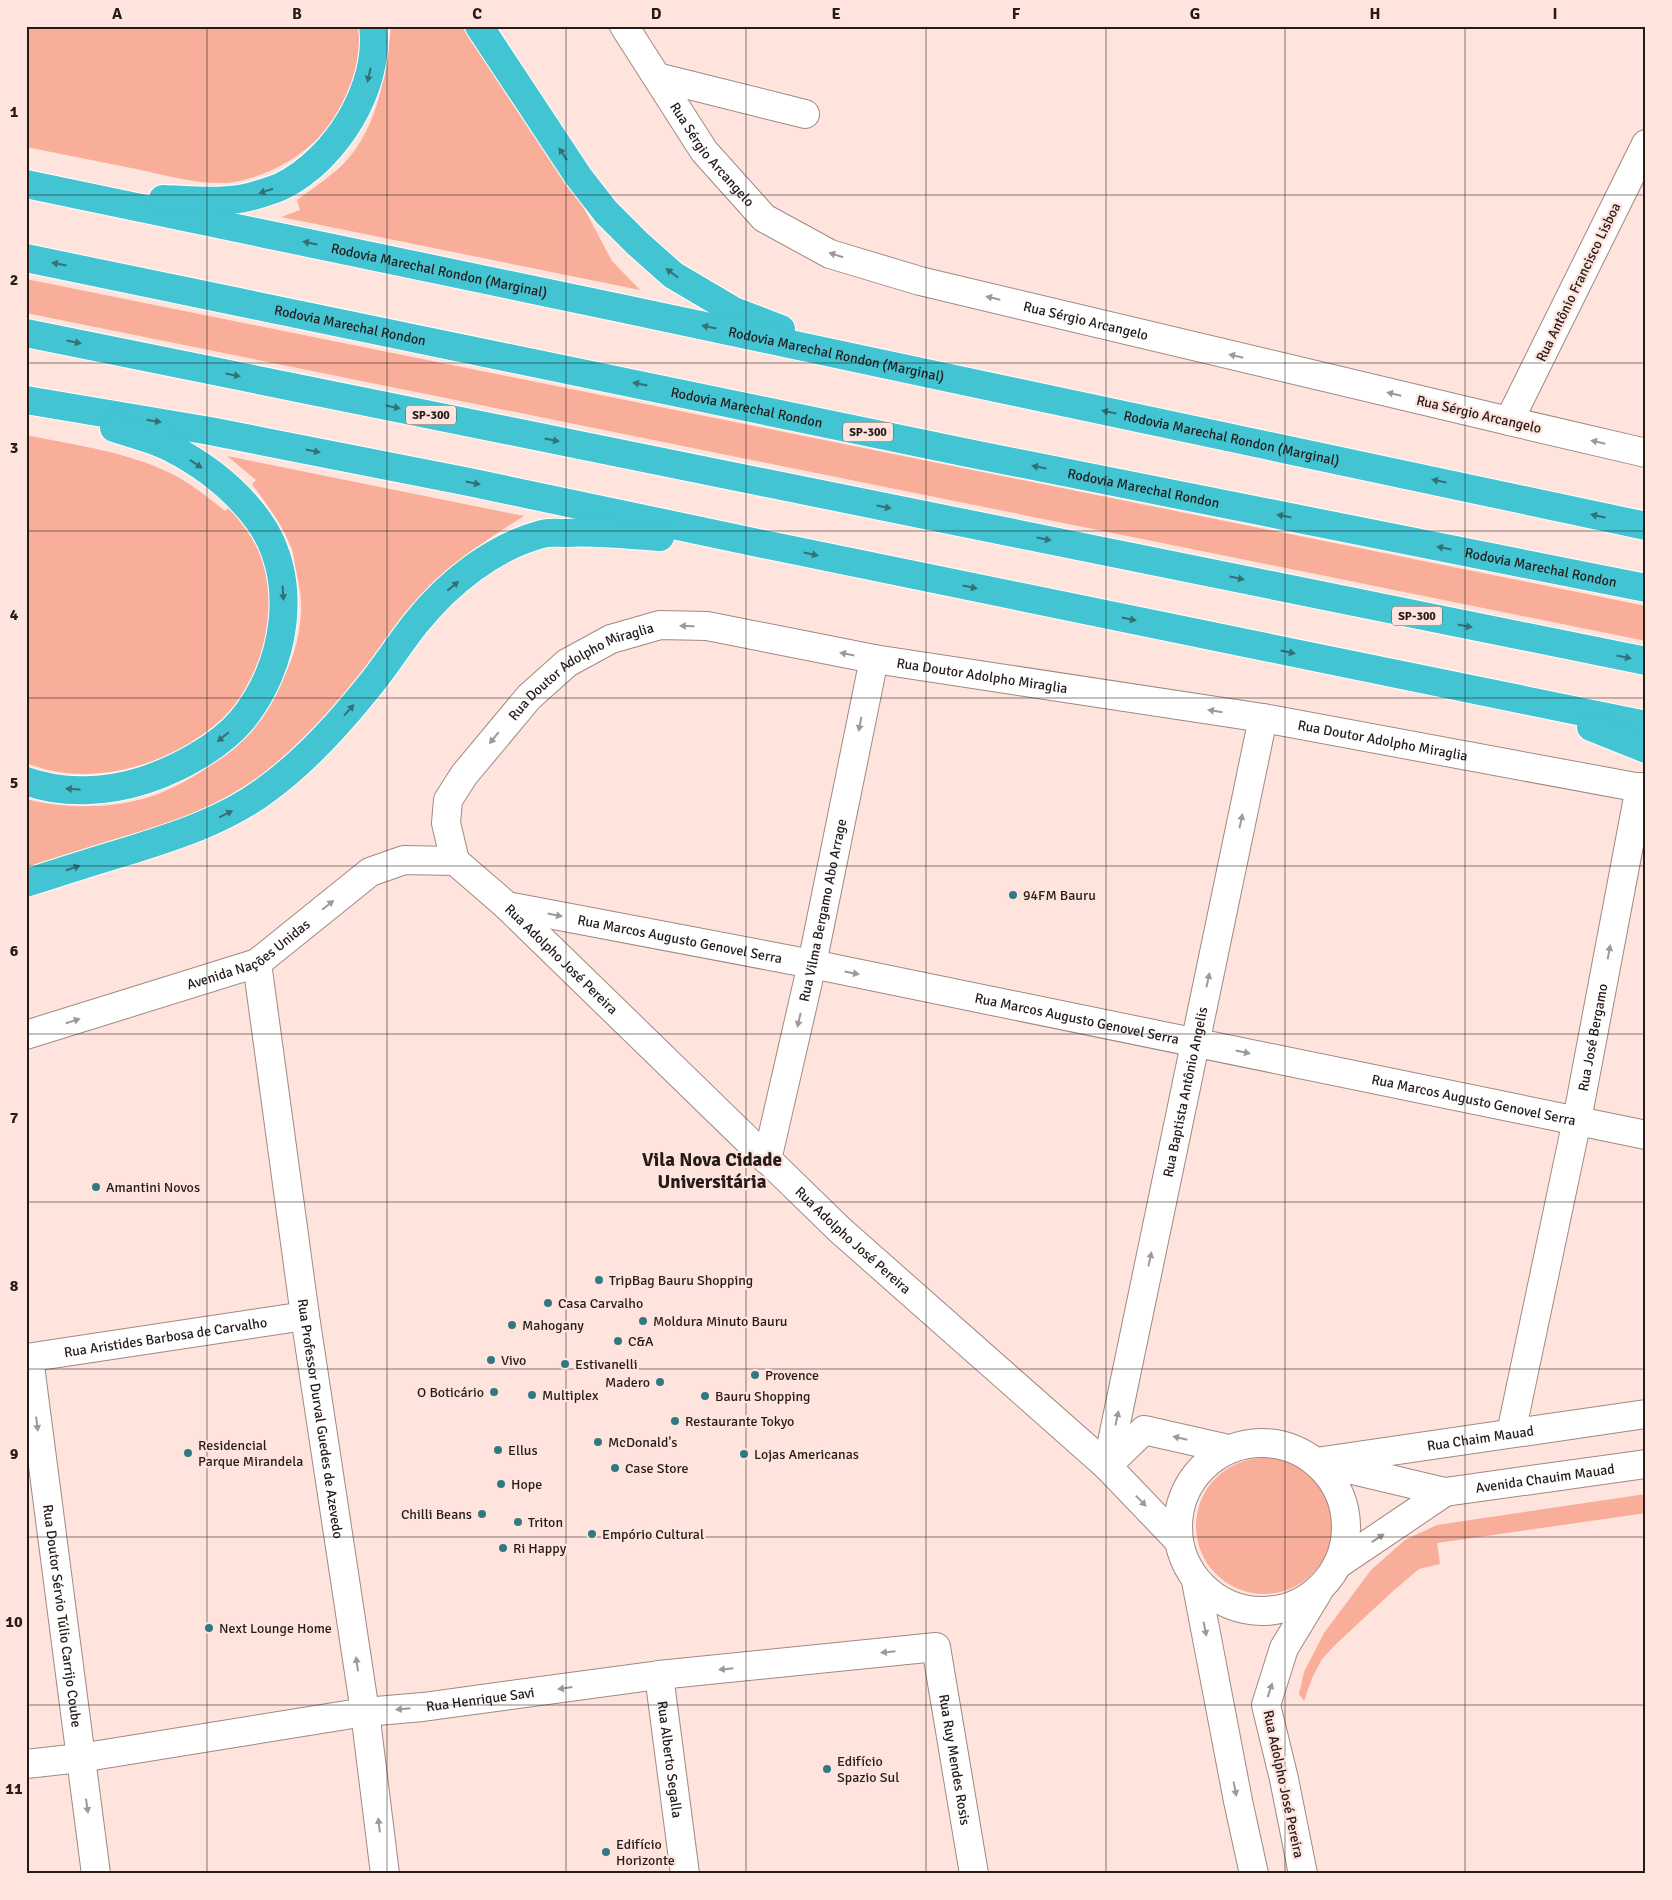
<svg xmlns="http://www.w3.org/2000/svg" width="1672" height="1900" font-family="Signika,sans-serif">
<style>
.green{fill:#f9ae9a}
.lines{fill:none;stroke-linecap:round;stroke-linejoin:round}
.street-casing{stroke:#a08983;stroke-width:30}
.secondary-casing{stroke:#a08983;stroke-width:30}
.highway-casing{stroke:#fff;stroke-width:30}
.street{stroke:#fff;stroke-width:28}
.secondary{stroke:#fff;stroke-width:28}
.highway{stroke:#42c4d3;stroke-width:28}
.oneway{fill:#347076}
.oneway2{fill:#9d9998}
.grid{fill:none;stroke:#251c1a;stroke-width:1;stroke-opacity:0.55}
.poi-dot{fill:#317981;stroke:#fee4dd;stroke-width:2}
.labels{text-anchor:middle;stroke-width:4.5;stroke-linejoin:round;paint-order:stroke}
.shield{fill:#fee4dd;stroke:#665854;stroke-width:1}
.shield-label{font-size:12px;font-weight:bold;fill:#251c1a}
.street-label{font-size:14px;fill:#251c1a;stroke:#fee4dd}
.poi-label{font-size:14px;fill:#251c1a;stroke:#fee4dd;text-anchor:start}
.district-label{font-size:19px;font-weight:bold;fill:#251c1a;stroke:#fee4dd}
.neatline{fill:none;stroke:#251c1a;stroke-width:2}
.grid-label{font-size:16px;text-anchor:middle;font-weight:bold;fill:#251c1a}
</style>
<rect width="100%" height="100%" fill="#fee4dd"/>
<!-- green -->
<g class="green">
<path d="M26,26H360C365,54 353,86 340,110C318,149 270,179 225,183C199,184 171,177 146,171C106,163 66,155 26,147Z"/>
<path d="M391,26H462L579,199L612,261L640,290L281,217L300,210L297,200C310,190 324,181 337,170C377,135 386,76 391,26Z"/>
<polygon points="26,279 1646,606 1646,641 26,313"/>
<path d="M26,435C78,446 132,452 178,477C195,487 210,499 225,511L230,507C245,526 259,546 266,569C271,584 271,599 270,614C269,637 265,664 253,683C208,753 105,795 26,763Z"/>
<path d="M227,456L524,516C501,530 476,546 457,565C443,578 432,594 419,608C372,662 321,730 264,773C198,823 104,845 26,870V799C65,809 111,809 149,797C226,773 303,687 301,604C301,593 298,581 296,570C294,562 294,552 290,545C281,522 266,504 252,484L256,480Z"/>
<circle cx="1264" cy="1526" r="68"/>
<polygon points="1646,1494 1646,1513 1437,1543 1440,1564 1419,1569 1392,1592 1335,1645 1322,1659 1312,1678 1304,1701 1299,1694 1304,1672 1324,1633 1371,1570 1405,1540 1437,1525"/>
</g>
<g class="lines">
<!-- street casing -->
<g class="street-casing">
<g id="street">
<path id="s1" d="M624,26L704,151L764,218L830,254L920,281L1509,421"/>
<polyline points="657,77 805,114"/>
<path id="s2" d="M455,861L446,823L448,800L464,775L529,697L567,663L611,639L660,625L707,626L874,659L1263,718L1646,789"/>
<path id="s3" d="M507,906L812,964L1646,1135"/>
<path id="s4" d="M257,963L305,1316L365,1712L385,1874"/>
<path id="s5" d="M767,1160L812,964L874,659"/>
<path id="s6" d="M26,1358L305,1316"/>
<path id="s7" d="M29,1358L96,1874"/>
<path id="s8" d="M1511,1433L1577,1120L1640,787"/>
<path id="s9" d="M1316,1462L1646,1414"/>
<polyline points="1331,1465 1445,1492 1337,1565"/>
<path id="s10" d="M1107,1466L1263,718"/>
<path id="s11" d="M1445,1492L1646,1464"/>
<path id="s12" d="M659,1675L685,1874"/>
</g>
</g>
<!-- secondary casing -->
<g class="secondary-casing">
<g id="secondary">
<polyline points="1646,144 1509,421 1646,453"/>
<path id="s13" d="M26,1035L257,963L370,872L404,860L455,861L507,906L840,1230L1107,1466L1177,1539"/>
<circle cx="1262" cy="1527" r="84"/>
<polyline points="1107,1466 1144,1430 1228,1449"/>
<polyline points="1196,1581 1238,1801 1254,1874"/>
<path id="s14" d="M26,1764L80,1758L365,1712L423,1707L659,1675L936,1647L974,1874"/>
<polyline points="1303,1874 1284,1779 1266,1705 1284,1648 1318,1592"/>
</g>
</g>
<!-- highway casing -->
<g class="highway-casing">
<g id="highway">
<polyline points="479,26 578,176 606,212 637,243 673,275 734,311 781,329"/>
<path id="s15" d="M26,184L620,308L1646,526"/>
<path d="M163,199C193,200 224,204 253,196C263,193 274,190 282,186C336,159 381,87 373,26"/>
<path id="s16" d="M26,258L973,454L1646,588"/>
<polyline points="26,333 1646,661"/>
<polyline points="26,400 210,431 469,482 763,544 1646,725"/>
<polyline points="1591,727 1646,749"/>
<path d="M26,781C64,795 108,792 145,780C178,769 219,747 241,721C286,668 301,578 258,520C236,490 204,465 171,448C154,439 132,434 114,428"/>
<path d="M26,883C60,872 94,861 128,851C176,836 226,820 267,789C304,762 337,726 366,690C384,669 399,644 416,623C448,583 493,547 542,534C549,532 558,533 565,533C597,531 628,535 660,537"/>
</g>
</g>
<!-- street -->
<use href="#street" class="street"/>
<!-- secondary -->
<use href="#secondary" class="secondary"/>
<!-- highway -->
<use href="#highway" class="highway"/>
</g>
<!-- one-way arrows -->
<defs><path id="oneway-solid" d="M-6-.8H1V-3.2L6.5 0L1 3.2V.8H-6Z" transform="scale(1.25)"/></defs>
<g class="oneway">
<use href="#oneway-solid" transform="translate(369 75) rotate(103)"/>
<use href="#oneway-solid" transform="translate(563 154) rotate(-123)"/>
<use href="#oneway-solid" transform="translate(266 191) rotate(162)"/>
<use href="#oneway-solid" transform="translate(310 243) rotate(-168)"/>
<use href="#oneway-solid" transform="translate(59 264) rotate(-169)"/>
<use href="#oneway-solid" transform="translate(672 273) rotate(-143)"/>
<use href="#oneway-solid" transform="translate(709 327) rotate(-168)"/>
<use href="#oneway-solid" transform="translate(74 342) rotate(11)"/>
<use href="#oneway-solid" transform="translate(233 375) rotate(11)"/>
<use href="#oneway-solid" transform="translate(640 384) rotate(-168)"/>
<use href="#oneway-solid" transform="translate(393 407) rotate(11)"/>
<use href="#oneway-solid" transform="translate(1109 412) rotate(-168)"/>
<use href="#oneway-solid" transform="translate(154 421) rotate(9)"/>
<use href="#oneway-solid" transform="translate(552 440) rotate(11)"/>
<use href="#oneway-solid" transform="translate(313 451) rotate(11)"/>
<use href="#oneway-solid" transform="translate(196 464) rotate(33)"/>
<use href="#oneway-solid" transform="translate(1039 467) rotate(-169)"/>
<use href="#oneway-solid" transform="translate(1439 481) rotate(-168)"/>
<use href="#oneway-solid" transform="translate(473 483) rotate(12)"/>
<use href="#oneway-solid" transform="translate(884 507) rotate(11)"/>
<use href="#oneway-solid" transform="translate(1284 516) rotate(-169)"/>
<use href="#oneway-solid" transform="translate(1598 516) rotate(-168)"/>
<use href="#oneway-solid" transform="translate(1044 539) rotate(11)"/>
<use href="#oneway-solid" transform="translate(1444 548) rotate(-169)"/>
<use href="#oneway-solid" transform="translate(811 554) rotate(12)"/>
<use href="#oneway-solid" transform="translate(1237 578) rotate(12)"/>
<use href="#oneway-solid" transform="translate(453 586) rotate(-40)"/>
<use href="#oneway-solid" transform="translate(970 587) rotate(12)"/>
<use href="#oneway-solid" transform="translate(283 593) rotate(86)"/>
<use href="#oneway-solid" transform="translate(1129 619) rotate(12)"/>
<use href="#oneway-solid" transform="translate(1465 626) rotate(11)"/>
<use href="#oneway-solid" transform="translate(1288 652) rotate(12)"/>
<use href="#oneway-solid" transform="translate(1624 657) rotate(11)"/>
<use href="#oneway-solid" transform="translate(349 710) rotate(-48)"/>
<use href="#oneway-solid" transform="translate(223 737) rotate(141)"/>
<use href="#oneway-solid" transform="translate(73 789) rotate(-177)"/>
<use href="#oneway-solid" transform="translate(226 814) rotate(-26)"/>
<use href="#oneway-solid" transform="translate(73 868) rotate(-18)"/>
</g>
<g class="oneway2">
<use href="#oneway-solid" transform="translate(836 255) rotate(-162)"/>
<use href="#oneway-solid" transform="translate(993 298) rotate(-167)"/>
<use href="#oneway-solid" transform="translate(1236 356) rotate(-167)"/>
<use href="#oneway-solid" transform="translate(1394 394) rotate(-167)"/>
<use href="#oneway-solid" transform="translate(1598 442) rotate(-167)"/>
<use href="#oneway-solid" transform="translate(687 626) rotate(-179)"/>
<use href="#oneway-solid" transform="translate(847 654) rotate(-169)"/>
<use href="#oneway-solid" transform="translate(1215 711) rotate(-171)"/>
<use href="#oneway-solid" transform="translate(860 724) rotate(101)"/>
<use href="#oneway-solid" transform="translate(494 738) rotate(129)"/>
<use href="#oneway-solid" transform="translate(1241 821) rotate(-78)"/>
<use href="#oneway-solid" transform="translate(328 905) rotate(-39)"/>
<use href="#oneway-solid" transform="translate(555 915) rotate(11)"/>
<use href="#oneway-solid" transform="translate(1609 952) rotate(-79)"/>
<use href="#oneway-solid" transform="translate(852 973) rotate(11)"/>
<use href="#oneway-solid" transform="translate(1208 980) rotate(-78)"/>
<use href="#oneway-solid" transform="translate(799 1020) rotate(103)"/>
<use href="#oneway-solid" transform="translate(73 1021) rotate(-17)"/>
<use href="#oneway-solid" transform="translate(1243 1052) rotate(12)"/>
<use href="#oneway-solid" transform="translate(1150 1259) rotate(-78)"/>
<use href="#oneway-solid" transform="translate(1117 1418) rotate(-78)"/>
<use href="#oneway-solid" transform="translate(37 1424) rotate(83)"/>
<use href="#oneway-solid" transform="translate(1180 1438) rotate(-167)"/>
<use href="#oneway-solid" transform="translate(1141 1501) rotate(46)"/>
<use href="#oneway-solid" transform="translate(1378 1538) rotate(-34)"/>
<use href="#oneway-solid" transform="translate(1205 1629) rotate(79)"/>
<use href="#oneway-solid" transform="translate(888 1652) rotate(174)"/>
<use href="#oneway-solid" transform="translate(357 1664) rotate(-98)"/>
<use href="#oneway-solid" transform="translate(726 1669) rotate(174)"/>
<use href="#oneway-solid" transform="translate(565 1688) rotate(172)"/>
<use href="#oneway-solid" transform="translate(1270 1690) rotate(-72)"/>
<use href="#oneway-solid" transform="translate(403 1709) rotate(175)"/>
<use href="#oneway-solid" transform="translate(1235 1789) rotate(79)"/>
<use href="#oneway-solid" transform="translate(87 1806) rotate(82)"/>
<use href="#oneway-solid" transform="translate(379 1825) rotate(-97)"/>
</g>
<!-- grid -->
<path class="grid" d="M207,26V1874M387,26V1874M566,26V1874M746,26V1874M926,26V1874M1106,26V1874M1285,26V1874M1465,26V1874M26,195H1646M26,363H1646M26,531H1646M26,698H1646M26,866H1646M26,1034H1646M26,1202H1646M26,1369H1646M26,1537H1646M26,1705H1646"/>
<!-- markers -->
<g class="poi-dot">
<circle cx="1013" cy="895" r="5"/>
<circle cx="96" cy="1187" r="5"/>
<circle cx="599" cy="1280" r="5"/>
<circle cx="548" cy="1303" r="5"/>
<circle cx="643" cy="1321" r="5"/>
<circle cx="512" cy="1325" r="5"/>
<circle cx="618" cy="1341" r="5"/>
<circle cx="491" cy="1360" r="5"/>
<circle cx="565" cy="1364" r="5"/>
<circle cx="755" cy="1375" r="5"/>
<circle cx="660" cy="1382" r="5"/>
<circle cx="494" cy="1392" r="5"/>
<circle cx="532" cy="1395" r="5"/>
<circle cx="705" cy="1396" r="5"/>
<circle cx="675" cy="1421" r="5"/>
<circle cx="598" cy="1442" r="5"/>
<circle cx="498" cy="1450" r="5"/>
<circle cx="188" cy="1453" r="5"/>
<circle cx="744" cy="1454" r="5"/>
<circle cx="615" cy="1468" r="5"/>
<circle cx="501" cy="1484" r="5"/>
<circle cx="482" cy="1514" r="5"/>
<circle cx="518" cy="1522" r="5"/>
<circle cx="592" cy="1534" r="5"/>
<circle cx="503" cy="1548" r="5"/>
<circle cx="209" cy="1628" r="5"/>
<circle cx="827" cy="1769" r="5"/>
<circle cx="606" cy="1852" r="5"/>
</g>
<g class="labels">
<!-- shield labels -->
<g class="shield">
<rect x="406" y="405.5" width="50" height="19" rx="4"/>
<rect x="843" y="422.5" width="50" height="19" rx="4"/>
<rect x="1392" y="606.5" width="50" height="19" rx="4"/>
</g>
<g class="shield-label">
<text x="431" y="419">SP-300</text>
<text x="868" y="436">SP-300</text>
<text x="1417" y="620">SP-300</text>
</g>
<!-- street labels -->
<g class="street-label">
<text dy="5" stroke="none"><textPath href="#s1" startOffset="156">Rua Sérgio Arcangelo</textPath></text>
<text dy="5" stroke="none"><textPath href="#s15" startOffset="422">Rodovia Marechal Rondon (Marginal)</textPath></text>
<text transform="translate(1578 282) rotate(-64)" y="5">Rua Antônio Francisco Lisboa</text>
<text dy="5" stroke="none"><textPath href="#s1" startOffset="578">Rua Sérgio Arcangelo</textPath></text>
<text dy="5" stroke="none"><textPath href="#s16" startOffset="331">Rodovia Marechal Rondon</textPath></text>
<text dy="5" stroke="none"><textPath href="#s15" startOffset="828">Rodovia Marechal Rondon (Marginal)</textPath></text>
<text dy="5" stroke="none"><textPath href="#s16" startOffset="736">Rodovia Marechal Rondon</textPath></text>
<text transform="translate(1479 414) rotate(13)" y="5">Rua Sérgio Arcangelo</text>
<text dy="5" stroke="none"><textPath href="#s15" startOffset="1232">Rodovia Marechal Rondon (Marginal)</textPath></text>
<text dy="5" stroke="none"><textPath href="#s16" startOffset="1141">Rodovia Marechal Rondon</textPath></text>
<text dy="5" stroke="none"><textPath href="#s16" startOffset="1546">Rodovia Marechal Rondon</textPath></text>
<text dy="5" stroke="none"><textPath href="#s2" startOffset="252">Rua Doutor Adolpho Miraglia</textPath></text>
<text dy="5" stroke="none"><textPath href="#s2" startOffset="672">Rua Doutor Adolpho Miraglia</textPath></text>
<text dy="5" stroke="none"><textPath href="#s2" startOffset="1078">Rua Doutor Adolpho Miraglia</textPath></text>
<text dy="5" stroke="none"><textPath href="#s5" startOffset="256">Rua Vilma Bergamo Abo Arrage</textPath></text>
<text dy="5" stroke="none"><textPath href="#s3" startOffset="176">Rua Marcos Augusto Genovel Serra</textPath></text>
<text dy="5" stroke="none"><textPath href="#s13" startOffset="238">Avenida Nações Unidas</textPath></text>
<text dy="5" stroke="none"><textPath href="#s13" startOffset="619">Rua Adolpho José Pereira</textPath></text>
<text dy="5" stroke="none"><textPath href="#s3" startOffset="581">Rua Marcos Augusto Genovel Serra</textPath></text>
<text dy="5" stroke="none"><textPath href="#s8" startOffset="404">Rua José Bergamo</textPath></text>
<text dy="5" stroke="none"><textPath href="#s10" startOffset="382">Rua Baptista Antônio Angelis</textPath></text>
<text dy="5" stroke="none"><textPath href="#s3" startOffset="986">Rua Marcos Augusto Genovel Serra</textPath></text>
<text dy="5" stroke="none"><textPath href="#s13" startOffset="1024">Rua Adolpho José Pereira</textPath></text>
<text dy="5" stroke="none"><textPath href="#s6" startOffset="141">Rua Aristides Barbosa de Carvalho</textPath></text>
<text dy="5" stroke="none"><textPath href="#s4" startOffset="460">Rua Professor Durval Guedes de Azevedo</textPath></text>
<text dy="5" stroke="none"><textPath href="#s9" startOffset="166">Rua Chaim Mauad</textPath></text>
<text dy="5" stroke="none"><textPath href="#s11" startOffset="101">Avenida Chauim Mauad</textPath></text>
<text dy="5" stroke="none"><textPath href="#s7" startOffset="260">Rua Doutor Sérvio Túlio Carrijo Coube</textPath></text>
<text dy="5" stroke="none"><textPath href="#s14" startOffset="459">Rua Henrique Savi</textPath></text>
<text dy="5" stroke="none"><textPath href="#s12" startOffset="85">Rua Alberto Segalla</textPath></text>
<text dy="5" stroke="none"><textPath href="#s14" startOffset="1032">Rua Ruy Mendes Rosis</textPath></text>
<text transform="translate(1284 1784) rotate(78)" y="5">Rua Adolpho José Pereira</text>
</g>
<!-- poi labels -->
<g class="poi-label">
<text x="1023" y="900">94FM Bauru</text>
<text x="106" y="1192">Amantini Novos</text>
<text x="609" y="1285">TripBag Bauru Shopping</text>
<text x="558" y="1308">Casa Carvalho</text>
<text x="653" y="1326">Moldura Minuto Bauru</text>
<text x="522" y="1330">Mahogany</text>
<text x="628" y="1346">C&amp;A</text>
<text x="501" y="1365">Vivo</text>
<text x="575" y="1369">Estivanelli</text>
<text x="765" y="1380">Provence</text>
<text x="650" y="1387" text-anchor="end">Madero</text>
<text x="484" y="1397" text-anchor="end">O Boticário</text>
<text x="542" y="1400">Multiplex</text>
<text x="715" y="1401">Bauru Shopping</text>
<text x="685" y="1426">Restaurante Tokyo</text>
<text x="608" y="1447">McDonald's</text>
<text x="198" y="1450">Residencial<tspan x="198" dy="16">Parque Mirandela</tspan></text>
<text x="508" y="1455">Ellus</text>
<text x="754" y="1459">Lojas Americanas</text>
<text x="625" y="1473">Case Store</text>
<text x="511" y="1489">Hope</text>
<text x="472" y="1519" text-anchor="end">Chilli Beans</text>
<text x="528" y="1527">Triton</text>
<text x="602" y="1539">Empório Cultural</text>
<text x="513" y="1553">Ri Happy</text>
<text x="219" y="1633">Next Lounge Home</text>
<text x="837" y="1766">Edifício<tspan x="837" dy="16">Spazio Sul</tspan></text>
<text x="616" y="1849">Edifício<tspan x="616" dy="16">Horizonte</tspan></text>
</g>
<!-- district labels -->
<g class="district-label">
<text x="712" y="1166">Vila Nova Cidade<tspan x="712" dy="22">Universitária</tspan></text>
</g>
</g>
<!-- border -->
<rect width="1672" height="1900" fill="none" stroke="#fee4dd" stroke-width="55"/>
<rect x="28" y="28" width="1616" height="1844" class="neatline"/>
<g class="grid-label">
<text x="117" y="19">A</text>
<text x="297" y="19">B</text>
<text x="477" y="19">C</text>
<text x="656" y="19">D</text>
<text x="836" y="19">E</text>
<text x="1016" y="19">F</text>
<text x="1195" y="19">G</text>
<text x="1375" y="19">H</text>
<text x="1555" y="19">I</text>
<text x="14" y="117">1</text>
<text x="14" y="285">2</text>
<text x="14" y="453">3</text>
<text x="14" y="620">4</text>
<text x="14" y="788">5</text>
<text x="14" y="956">6</text>
<text x="14" y="1123">7</text>
<text x="14" y="1291">8</text>
<text x="14" y="1459">9</text>
<text x="14" y="1627">10</text>
<text x="14" y="1794">11</text>
</g>
</svg>
